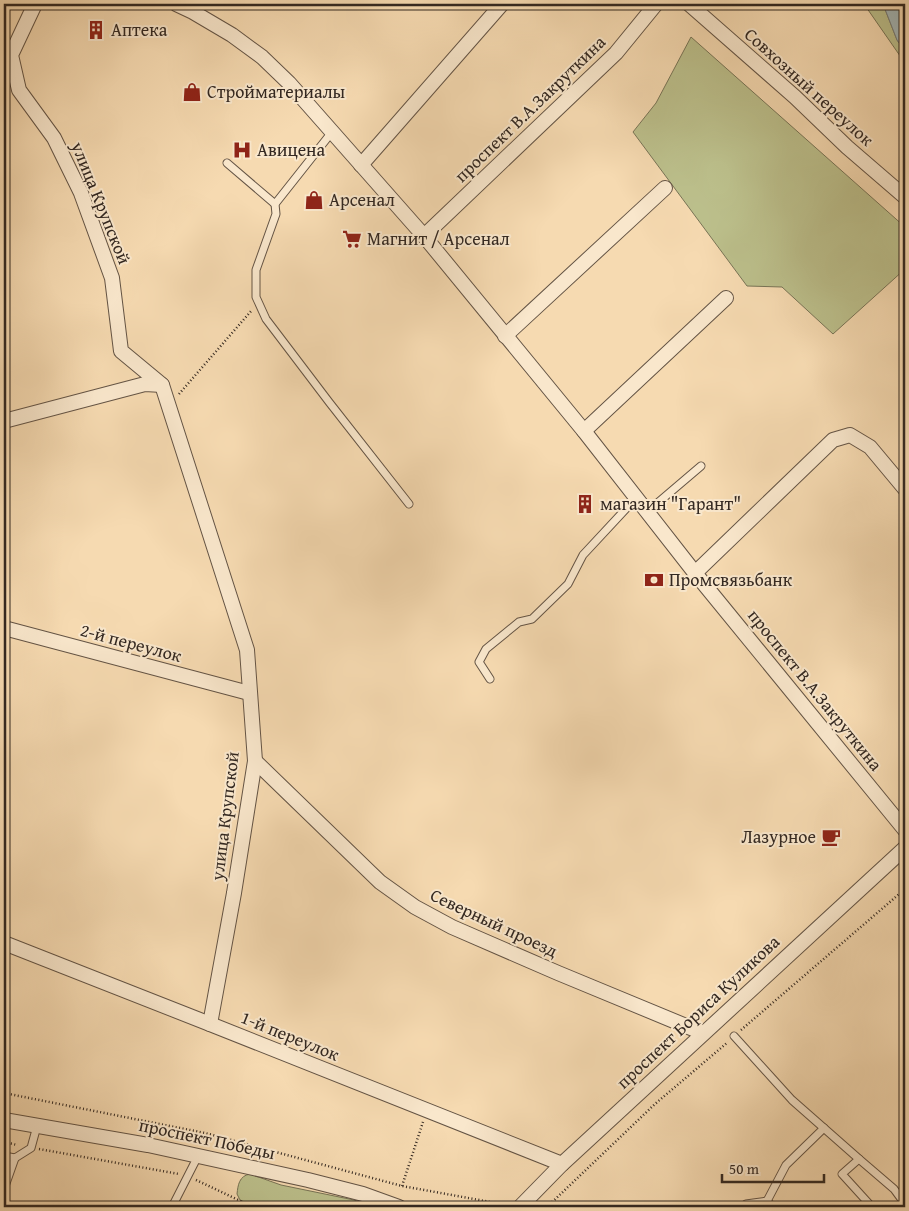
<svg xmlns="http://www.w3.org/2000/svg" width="909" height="1211" font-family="'Gentium Book Plus',serif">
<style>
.green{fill:#bcc08c;stroke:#787456}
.water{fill:#a3b7b8;stroke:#767e7c}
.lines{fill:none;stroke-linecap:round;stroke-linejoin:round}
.service-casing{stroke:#645445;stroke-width:9}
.minor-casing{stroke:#645445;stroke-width:16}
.path{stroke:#332821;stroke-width:2.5;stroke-dasharray:1 2.5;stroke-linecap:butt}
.service{stroke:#f9e7cc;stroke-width:7}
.minor{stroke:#f9e7cc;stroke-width:14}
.labels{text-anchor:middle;stroke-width:4;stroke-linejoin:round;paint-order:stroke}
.poi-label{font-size:18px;fill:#332821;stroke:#f9e7cc;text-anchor:start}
.street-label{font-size:18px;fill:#332821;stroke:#f9e7cc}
</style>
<rect width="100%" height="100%" fill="#f6dab1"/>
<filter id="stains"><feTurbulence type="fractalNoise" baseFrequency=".004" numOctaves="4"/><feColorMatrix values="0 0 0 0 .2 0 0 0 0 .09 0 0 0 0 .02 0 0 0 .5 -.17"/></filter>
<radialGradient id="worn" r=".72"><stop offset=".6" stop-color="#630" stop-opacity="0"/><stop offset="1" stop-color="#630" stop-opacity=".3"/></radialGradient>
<!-- green -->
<g class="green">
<polygon points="864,4 883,4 897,40 905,51 905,63"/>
<polygon points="691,37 905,227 905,269 833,334 782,287 747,286 633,132 656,103"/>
<path d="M250,1174L281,1185L354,1200L373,1207H257L240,1200L237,1194C238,1185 239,1176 250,1174Z"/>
</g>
<!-- water -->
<polygon class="water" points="883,4 905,4 905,51 897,40"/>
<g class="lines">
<!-- service casing -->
<g class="service-casing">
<g id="service">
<polyline points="332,132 275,204 276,214 256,270 256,297 266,319 329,402 409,504"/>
<polyline points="227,163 275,204"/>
<polyline points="647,512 701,466"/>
<polyline points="490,679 479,662 486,649 519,622 532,619 568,584 583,555 636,498"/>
<polyline points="734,1036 792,1100 859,1159 842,1174 872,1207"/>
<polyline points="4,1156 15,1158 31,1148 37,1126"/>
<polyline points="859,1159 894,1189 905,1204"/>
<polyline points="4,1189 15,1158"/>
<polyline points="172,1207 198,1156"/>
<polyline points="743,1207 746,1204 767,1201"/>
<polyline points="773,1207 767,1201 786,1165 824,1128"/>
</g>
</g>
<!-- minor casing -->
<g class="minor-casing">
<g id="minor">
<polyline points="35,4 11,55 19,90 54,138 81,193 112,278 121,351 162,385 247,650 255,761 234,893 210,1024"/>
<polyline points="176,4 193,12 232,35 262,57 289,83 424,236 584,431 695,573 905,830"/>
<polyline points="689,4 795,97 847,147 905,197"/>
<polyline points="361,165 502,4"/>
<polyline points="424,236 616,53 656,4"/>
<polyline points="505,336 665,188"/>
<polyline points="4,421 145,384 162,385"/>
<polyline points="584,431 726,298"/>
<polyline points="695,573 833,440 850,435 870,447 905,489"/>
<polyline points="4,628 249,693"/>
<polyline points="255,761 380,882 415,907 452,927 558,973 703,1033"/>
<polyline points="4,943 210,1024 562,1164"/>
<polyline points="4,1120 148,1145 308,1180 363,1194 399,1207"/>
<polyline points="520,1207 562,1164 905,848"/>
</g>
</g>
<!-- path -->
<g class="path">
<polyline points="179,394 252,310"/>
<polyline points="741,1030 905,889"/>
<polyline points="4,1093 205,1133 402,1186 507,1205"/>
<polyline points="4,1142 17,1145"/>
<polyline points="39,1149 179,1174"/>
<polyline points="196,1180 253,1207"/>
<polyline points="402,1186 423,1122"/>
<polyline points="547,1207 655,1104 728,1042"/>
</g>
<!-- service -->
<use href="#service" class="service"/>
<!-- minor -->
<use href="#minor" class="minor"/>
</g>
<!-- icons -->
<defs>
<g id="building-bare" transform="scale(1.5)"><path d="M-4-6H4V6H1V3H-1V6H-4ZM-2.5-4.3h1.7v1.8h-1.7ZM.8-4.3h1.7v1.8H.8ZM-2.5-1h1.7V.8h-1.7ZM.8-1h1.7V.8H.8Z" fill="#8f2418" stroke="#f9e7cc" stroke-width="2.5" paint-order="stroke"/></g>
<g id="shop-bare" transform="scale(1.5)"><path d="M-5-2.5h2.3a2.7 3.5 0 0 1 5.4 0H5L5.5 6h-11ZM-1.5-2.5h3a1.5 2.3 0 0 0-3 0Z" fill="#8f2418" stroke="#f9e7cc" stroke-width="2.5" paint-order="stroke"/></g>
<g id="hospital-bare" transform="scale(1.5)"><path d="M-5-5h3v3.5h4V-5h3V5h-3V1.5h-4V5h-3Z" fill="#8f2418" stroke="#f9e7cc" stroke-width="2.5" paint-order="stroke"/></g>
<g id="supermarket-bare" transform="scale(1.5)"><path d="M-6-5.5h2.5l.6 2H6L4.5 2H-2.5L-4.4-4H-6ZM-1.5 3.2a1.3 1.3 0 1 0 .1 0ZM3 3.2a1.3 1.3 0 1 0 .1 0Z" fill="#8f2418" stroke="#f9e7cc" stroke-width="2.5" paint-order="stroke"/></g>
<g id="bank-bare" transform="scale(1.5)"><path d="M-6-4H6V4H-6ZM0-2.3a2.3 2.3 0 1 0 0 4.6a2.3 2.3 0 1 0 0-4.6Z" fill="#8f2418" stroke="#f9e7cc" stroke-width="2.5" paint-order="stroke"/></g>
<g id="cafe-bare" transform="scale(1.5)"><path d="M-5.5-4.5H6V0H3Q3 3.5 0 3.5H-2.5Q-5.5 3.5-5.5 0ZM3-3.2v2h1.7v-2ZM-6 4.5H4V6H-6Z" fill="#8f2418" stroke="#f9e7cc" stroke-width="2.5" paint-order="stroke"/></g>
</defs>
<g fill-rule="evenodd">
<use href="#building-bare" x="96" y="30"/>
<use href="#shop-bare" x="192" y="92"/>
<use href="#hospital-bare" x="242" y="150"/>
<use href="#shop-bare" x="314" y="200"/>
<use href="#supermarket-bare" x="352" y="239"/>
<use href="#building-bare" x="585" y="504"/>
<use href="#bank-bare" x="654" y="580"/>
<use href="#cafe-bare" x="831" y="837"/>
</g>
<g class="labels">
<!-- poi labels -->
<g class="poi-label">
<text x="111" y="36">Аптека</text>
<text x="207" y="98">Стройматериалы</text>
<text x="257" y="156">Авицена</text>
<text x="329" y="206">Арсенал</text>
<text x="367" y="245">Магнит / Арсенал</text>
<text x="600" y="510">магазин "Гарант"</text>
<text x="669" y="586">Промсвязьбанк</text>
<text x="816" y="843" text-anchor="end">Лазурное</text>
</g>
<!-- street labels -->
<g class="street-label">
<text transform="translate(809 87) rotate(42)" y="6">Совхозный переулок</text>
<text transform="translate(530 109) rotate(-44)" y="6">проспект В.А.Закруткина</text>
<text transform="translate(101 203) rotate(68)" y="6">улица Крупской</text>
<text transform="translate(131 643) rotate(15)" y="6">2-й переулок</text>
<text transform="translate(815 690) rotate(51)" y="6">проспект В.А.Закруткина</text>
<text transform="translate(225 816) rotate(-83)" y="6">улица Крупской</text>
<text transform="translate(494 923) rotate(25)" y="6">Северный проезд</text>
<text transform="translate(698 1012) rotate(-43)" y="6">проспект Бориса Куликова</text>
<text transform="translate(290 1036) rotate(22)" y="6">1-й переулок</text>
<text transform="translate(207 1139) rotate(12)" y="6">проспект Победы</text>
</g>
</g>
<!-- margin -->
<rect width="909" height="1211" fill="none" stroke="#f6dab1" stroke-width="20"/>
<rect x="5" y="5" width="899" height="1201" fill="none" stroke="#332821" stroke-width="2.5"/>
<rect x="10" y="10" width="889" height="1191" fill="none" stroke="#332821"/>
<!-- scale -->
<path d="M722 1174v8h102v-8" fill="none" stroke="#332821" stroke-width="2.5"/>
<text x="729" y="1174" font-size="15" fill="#332821" stroke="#f9e7cc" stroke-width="4" paint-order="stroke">50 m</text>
<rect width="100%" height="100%" filter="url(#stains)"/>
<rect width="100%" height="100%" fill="url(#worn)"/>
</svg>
